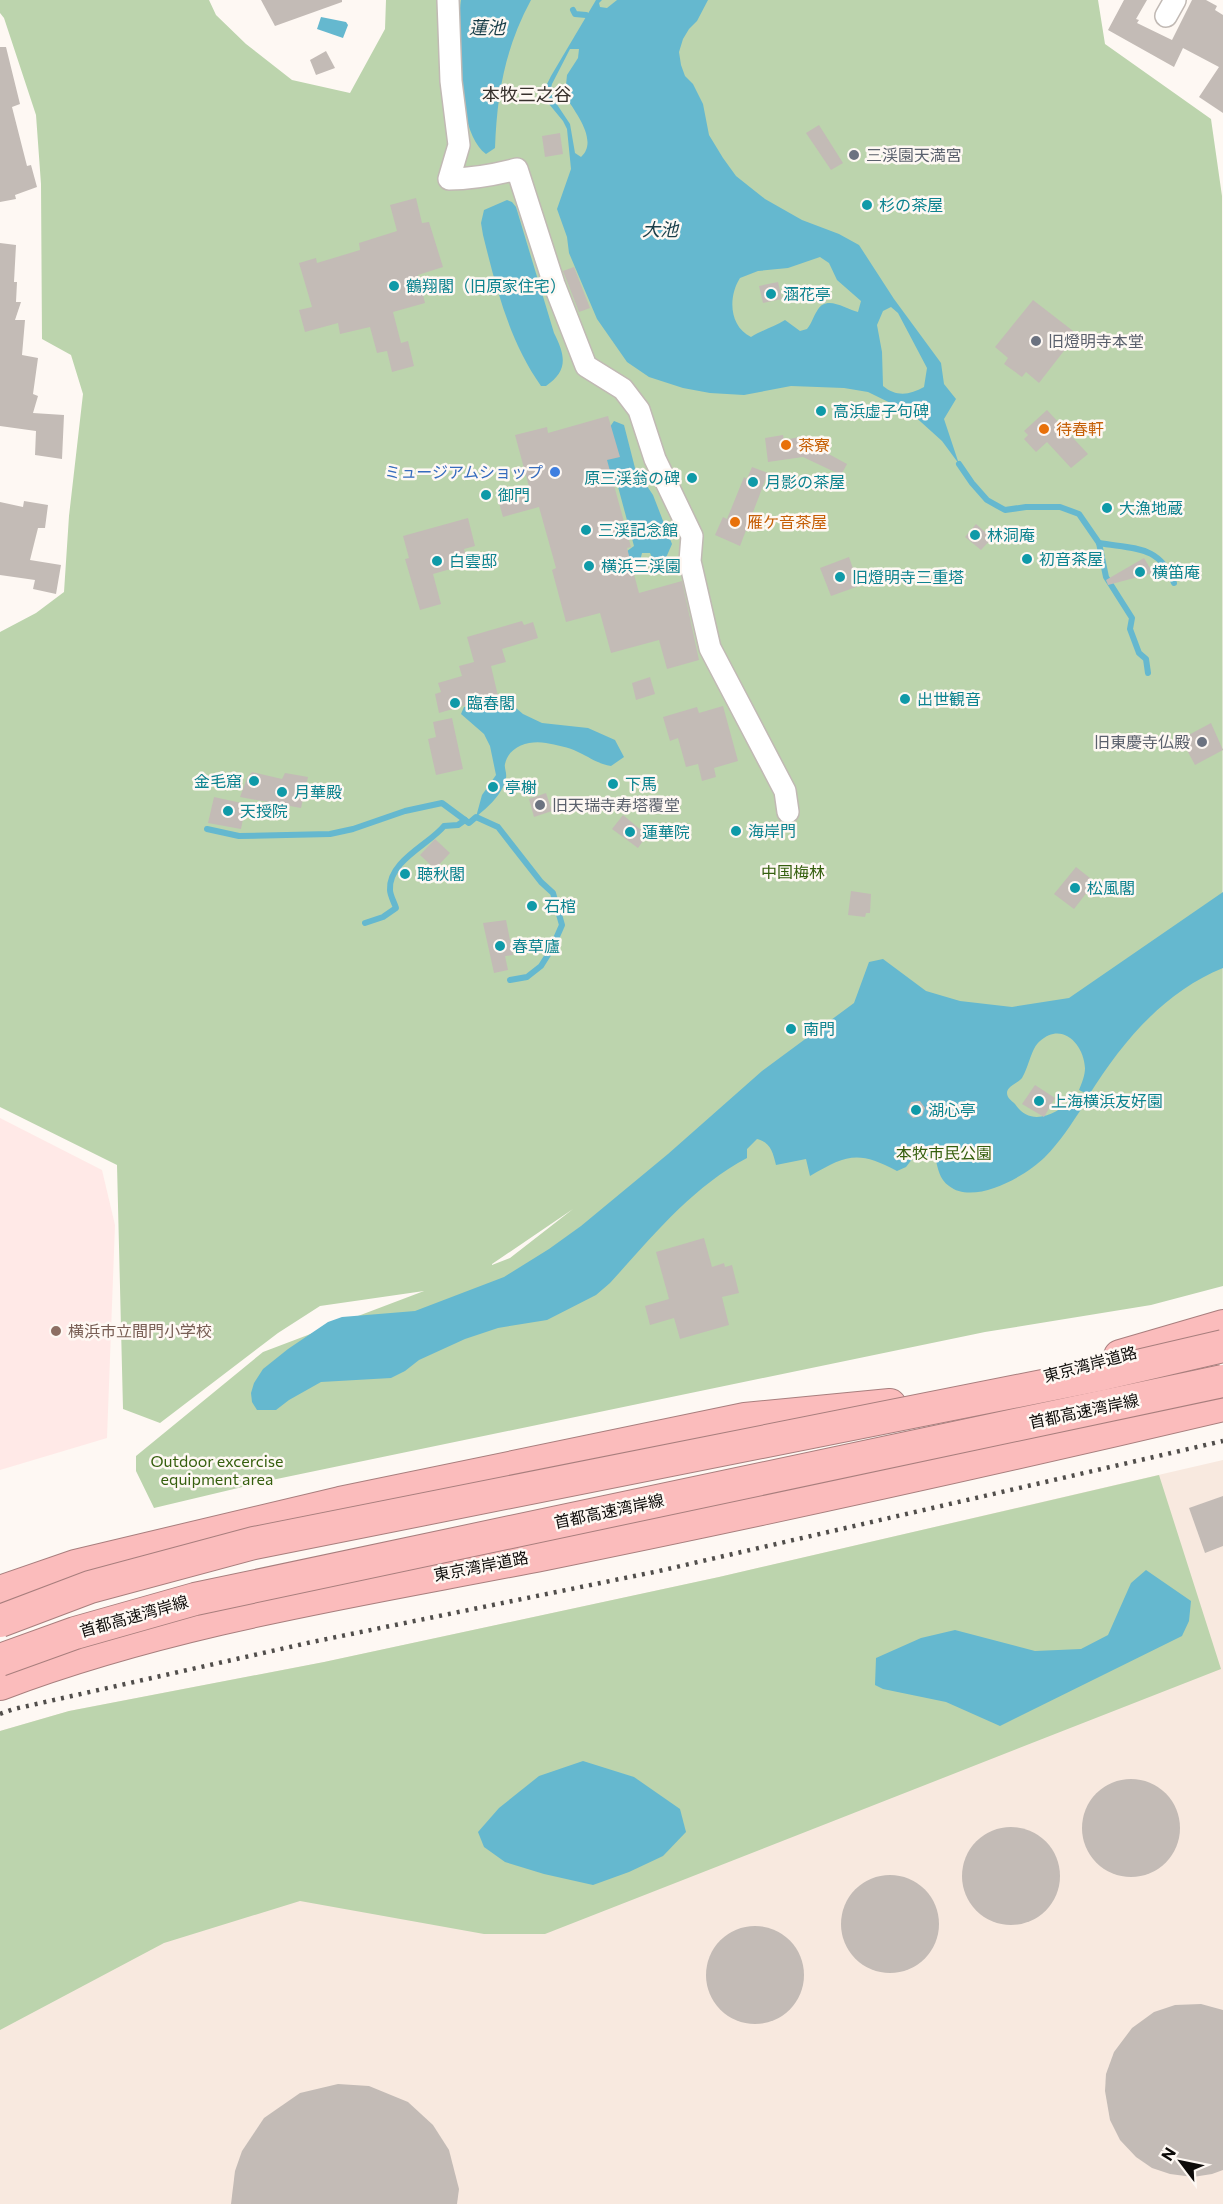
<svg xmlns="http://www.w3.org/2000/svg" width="1223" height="2204" font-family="Commissioner,'Noto Sans JP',sans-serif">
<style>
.built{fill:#f8e9df}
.education{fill:#ffe9e7}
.green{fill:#bcd4ad;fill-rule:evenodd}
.water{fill:#65b8cf;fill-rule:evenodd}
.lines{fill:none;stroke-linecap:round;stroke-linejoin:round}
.stream{stroke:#65b8cf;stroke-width:6}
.building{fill:#c3bbb6}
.minor-casing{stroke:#c1b9b4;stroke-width:24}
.highway-casing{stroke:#a87e7d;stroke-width:34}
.minor{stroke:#fff;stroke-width:21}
.highway{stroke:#fbbcbc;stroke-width:32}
.rail{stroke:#514e4b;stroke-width:4.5;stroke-dasharray:3 6;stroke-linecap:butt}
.highway-bridge-casing{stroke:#a87e7d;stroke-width:34;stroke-linecap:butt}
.highway-bridge{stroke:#fbbcbc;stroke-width:32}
.worship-dot{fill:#6b7280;stroke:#fef8f3;stroke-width:2}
.culture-dot{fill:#0f9aa8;stroke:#fef8f3;stroke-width:2}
.food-dot{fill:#e8710a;stroke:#fef8f3;stroke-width:2}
.shop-dot{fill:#3f7fe0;stroke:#fef8f3;stroke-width:2}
.education-dot{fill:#8d6e63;stroke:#fef8f3;stroke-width:2}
.labels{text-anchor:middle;stroke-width:5;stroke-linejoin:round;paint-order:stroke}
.worship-label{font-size:16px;fill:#5b616d;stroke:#fef8f3;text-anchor:start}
.culture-label{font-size:16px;fill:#0d838f;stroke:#fef8f3;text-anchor:start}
.food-label{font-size:16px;fill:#c56008;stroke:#fef8f3;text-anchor:start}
.shop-label{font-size:16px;fill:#366cbe;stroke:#fef8f3;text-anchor:end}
.park-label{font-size:16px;fill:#355f0e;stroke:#fef8f3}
.education-label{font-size:16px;fill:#785e54;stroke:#fef8f3;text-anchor:start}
.street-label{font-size:16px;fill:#0d0b09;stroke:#fef8f3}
.water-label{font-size:18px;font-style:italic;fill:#183e49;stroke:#fef8f3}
.neighbourhood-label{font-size:18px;fill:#36302c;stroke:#fef8f3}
</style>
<rect width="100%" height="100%" fill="#fef8f3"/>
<!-- built -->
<polygon class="built" points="1223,1460 1223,2204 0,2204 0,1731 69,1711 324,1662 719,1577"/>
<!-- education -->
<polygon class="education" points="0,1118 102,1170 115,1225 107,1438 0,1470"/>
<!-- green -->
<g class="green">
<path d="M0,0H209L216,15L246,44L292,80L350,93L385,29L386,0H1098L1105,44L1211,119L1222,196L1223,1286L1151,1305L985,1332L267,1481L154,1508L136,1471V1456L263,1352L424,1291L320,1306L278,1333L160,1423L123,1409L117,1165L0,1107V632L36,613L64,592L69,516L83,394L71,355L42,339L41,184L36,115L4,18L0,13ZM573,1209L510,1258L492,1265V1264Z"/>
<polygon points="1159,1475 1221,1669 545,1934 484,1934 300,1901 164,1943 0,2030 0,1731 69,1711 324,1662 719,1577"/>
</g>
<!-- water -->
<g class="water">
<path d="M461,0H531C505,48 497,94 495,148L486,154C456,133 456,33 461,0Z"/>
<path d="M596,0H602L599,3L600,7L607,8L617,0H708L697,21L689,29L683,39L679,52L681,65L685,76L693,84L703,104L709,135L723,158L736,176L765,199L802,220L839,234L859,245L894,299L941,363L944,384L956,399L944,419L959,464L942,441L911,413L868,392L844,388L791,386L744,395L710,393L683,388L649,377L627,362L597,319L569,253L567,237L557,209L571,169L567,129L563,121L549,104L546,95V86L551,76ZM570,49H579L578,58L567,75L565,95H552L550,93L552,84ZM552,97H566C575,112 599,141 581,157L575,153L570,124ZM820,257L829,263L837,280L861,301L858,312C845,309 826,294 817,311C813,317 812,323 807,329L800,331L785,320C774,327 762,330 751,337C729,326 728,297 740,278L758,271L788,268ZM891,307L898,313L927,368L924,387C910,395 896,397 883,386L882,352L877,325L883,311Z"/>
<polygon points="321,17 346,22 348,25 343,38 317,29"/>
<path d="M507,200L512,202L516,207L554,333C565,355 569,370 546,386H541C509,341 496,287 483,235L481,223L484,210Z"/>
<polygon points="614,421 624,425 635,468 653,495 672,544 665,560 654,562 650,553 642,553 640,561 625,562 619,557 634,546 617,483 609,478 600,441"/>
<path d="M503,697L523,714L542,723L588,728L615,740L624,757L611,766C596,763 591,758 578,752C569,747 556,745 546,743C531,740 509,745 505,764C504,768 507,773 506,778C503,794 488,807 476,817L482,795L496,775L490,746L484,734L461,714L464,707Z"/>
<path d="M1223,892V968C1164,992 1122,1042 1089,1095L1079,1090C1082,1083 1085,1075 1085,1068C1084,1044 1062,1021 1040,1041C1031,1048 1029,1067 1022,1078C1018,1083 1007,1086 1007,1093C1007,1098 1012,1101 1015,1104C1031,1128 1056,1114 1073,1099L1084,1105C1072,1123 1060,1142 1045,1157C1026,1176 974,1206 949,1186C939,1179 938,1168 935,1157L930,1156L913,1158L906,1167L897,1171C858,1150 846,1155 810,1176L806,1159L776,1165C773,1152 770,1142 757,1139L747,1149V1158C691,1188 652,1237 610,1283L596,1295L547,1320L498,1328L465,1339L419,1360L405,1371L391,1378L321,1382L289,1400L276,1410H257L252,1402L251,1393L254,1383L263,1369L288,1349L328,1322L342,1317L415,1311L504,1277L549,1249L581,1226L668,1154L762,1071L854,1003L869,962L883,959L926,991L960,1001L1012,1007L1069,998Z"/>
<polygon points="1146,1570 1191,1601 1189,1621 1182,1636 1000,1726 946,1702 883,1689 875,1685 876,1658 921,1638 955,1630 1035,1651 1081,1649 1108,1635 1131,1583"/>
<polygon points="583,1761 634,1777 680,1809 686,1832 663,1856 629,1872 593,1885 544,1874 505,1862 484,1847 478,1832 499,1808 539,1776"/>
</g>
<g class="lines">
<!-- stream -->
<g class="stream">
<polyline points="573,10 575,14 586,15"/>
<polyline points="959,464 972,483 987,500 1005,510 1026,507 1060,507 1079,514 1099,543 1106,577 1132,618 1130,629 1139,653 1146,659 1148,673"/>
<path d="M1099,543C1134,549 1160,545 1174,583"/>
<polyline points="207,829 239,836 330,834 353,829 405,811 442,803 469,823 476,817 498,827 541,882 553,893 562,925 551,950 541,966 527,977 510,980"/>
<path d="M365,923L383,917L396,908C394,902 390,895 390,890C388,861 430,844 444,826L458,825L465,820"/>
</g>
</g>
<!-- building -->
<g class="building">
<polygon points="261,0 342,0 342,2 275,26"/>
<polygon points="1124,0 1147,0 1136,19 1139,20 1137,23 1172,40 1192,0 1206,0 1217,6 1215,10 1223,15 1223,113 1199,97 1219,67 1183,48 1174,67 1108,30"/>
<polygon points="0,47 6,47 20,104 12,107 27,166 31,165 37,187 15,195 16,199 0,202"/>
<polygon points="326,51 335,68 316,75 310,60"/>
<polygon points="819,125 843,163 831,170 806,133"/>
<polygon points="560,133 563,154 545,157 542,136"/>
<polygon points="416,198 422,223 429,222 443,267 418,275 425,303 393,312 401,343 408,341 414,366 392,372 387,351 377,353 370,327 340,334 338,323 305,332 299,310 312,307 299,263 316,258 317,263 360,250 359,243 397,231 390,205"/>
<polygon points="0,243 16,245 14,282 17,282 16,302 21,302 15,320 25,320 22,355 38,358 33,394 38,396 33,413 64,415 62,459 35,455 36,431 0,426"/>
<polygon points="574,267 590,308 579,312 563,271"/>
<polygon points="778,282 782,299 763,303 759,286"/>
<polygon points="1033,300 1077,334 1039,383 1026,372 1022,377 1004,364 1008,358 995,347"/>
<polygon points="1047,410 1088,454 1071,468 1047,442 1036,452 1024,439 1028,435 1024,431"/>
<polygon points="608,416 620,457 607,460 631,547 627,548 639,593 682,581 699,660 667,669 659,640 611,653 600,613 566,622 552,570 556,568 539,507 503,517 499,503 531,494 515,435 547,427 548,433"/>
<polygon points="783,435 784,440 804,436 805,441 847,464 841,475 803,457 768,462 765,438"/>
<polygon points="752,467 768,473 740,546 715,535 723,517 727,519 744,477 747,479"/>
<polygon points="24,501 48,505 45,528 38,528 30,560 61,565 56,594 33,589 35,580 0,575 0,502 23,507"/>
<polygon points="468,518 475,546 464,549 468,564 433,574 441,604 420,610 405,559 409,558 403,536"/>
<polygon points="976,524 992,538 981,550 965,537"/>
<polygon points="849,557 859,586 831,596 820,568"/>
<polygon points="1144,558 1153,573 1108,585 1106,580"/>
<polygon points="522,621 524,625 533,622 538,638 502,649 506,662 491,666 498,696 439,713 435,694 441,692 438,683 462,676 459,666 474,662 467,637"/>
<polygon points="650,677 655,694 636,700 632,683"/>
<polygon points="723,706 738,761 714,768 716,777 702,781 698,764 686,767 678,738 670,741 663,717 697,707 699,713"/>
<polygon points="452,718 463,769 436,775 428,739 436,737 433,722"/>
<polygon points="1211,723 1223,750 1195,765 1181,739"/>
<polygon points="252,772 282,779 285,773 308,777 301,808 240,797 247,778"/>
<polygon points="546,793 552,811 534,817 529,799"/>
<polygon points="214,797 246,804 241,829 208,823"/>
<polygon points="623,815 647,835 638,848 612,829"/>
<polygon points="435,839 450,853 435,869 420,855"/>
<polygon points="1076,867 1095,882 1074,909 1054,894"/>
<polygon points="851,891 871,894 870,913 866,913 865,917 848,915"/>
<polygon points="506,920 513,955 505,956 508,970 494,973 483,923"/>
<polygon points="1035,1085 1055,1098 1044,1117 1022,1104"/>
<polygon points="920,1101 925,1108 922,1116 913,1118 907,1112 911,1102"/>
<polygon points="704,1238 712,1267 724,1263 725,1267 732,1265 739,1293 722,1297 729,1325 680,1339 674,1318 650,1325 645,1306 669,1299 656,1252"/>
<polygon points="1223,1496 1223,1546 1205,1553 1189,1508"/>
<circle cx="1131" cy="1828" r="49"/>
<circle cx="1011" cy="1876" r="49"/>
<circle cx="890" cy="1924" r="49"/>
<circle cx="755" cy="1975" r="49"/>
<polygon points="1201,2004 1223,2010 1223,2170 1212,2174 1193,2177 1170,2174 1152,2168 1136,2157 1120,2140 1110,2120 1105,2091 1106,2074 1114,2052 1132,2028 1154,2012 1175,2005"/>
<polygon points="338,2084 369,2086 408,2102 433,2125 449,2150 459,2189 457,2204 231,2204 235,2171 242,2151 264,2118 300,2093"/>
</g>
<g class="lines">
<!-- minor casing -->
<g class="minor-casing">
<g id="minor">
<path d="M448,0L451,81L459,145L449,179C472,179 494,175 517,169L554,284L586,366L623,389L639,410L655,459L692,536L690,561L710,648L785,791L788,812"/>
<polyline points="1166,16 1175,0"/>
</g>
</g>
<!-- highway casing -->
<g class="highway-casing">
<g id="highway">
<polyline points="1120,1356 1223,1326"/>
<polyline points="0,1592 75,1566 340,1503 745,1419 890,1405"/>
<path d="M0,1684C174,1618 363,1590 545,1554C772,1508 998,1458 1223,1405"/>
</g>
</g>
<!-- minor -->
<use href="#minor" class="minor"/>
<!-- highway -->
<use href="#highway" class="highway"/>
<!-- rail -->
<polyline class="rail" points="0,1714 14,1709 312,1642 659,1571 1223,1441"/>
<!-- highway-bridge casing -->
<g class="highway-bridge-casing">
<g id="highway-bridge">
<polyline points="0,1621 90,1587 254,1543 1103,1374 1223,1346"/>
<polyline points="0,1660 75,1633 195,1599 1223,1381"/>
</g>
</g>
<!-- highway-bridge -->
<use href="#highway-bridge" class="highway-bridge"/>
</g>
<!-- markers -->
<g class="worship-dot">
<circle cx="854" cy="155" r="6"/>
<circle cx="1036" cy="341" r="6"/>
<circle cx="1202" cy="742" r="6"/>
<circle cx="540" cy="805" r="6"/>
</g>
<g class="culture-dot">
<circle cx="867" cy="205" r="6"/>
<circle cx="394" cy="286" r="6"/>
<circle cx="771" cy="294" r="6"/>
<circle cx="821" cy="411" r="6"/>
<circle cx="692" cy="478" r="6"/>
<circle cx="753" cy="482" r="6"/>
<circle cx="486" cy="495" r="6"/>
<circle cx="1107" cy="508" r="6"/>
<circle cx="586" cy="530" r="6"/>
<circle cx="975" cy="535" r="6"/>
<circle cx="1027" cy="559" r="6"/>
<circle cx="437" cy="561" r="6"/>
<circle cx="589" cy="566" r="6"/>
<circle cx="1140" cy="572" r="6"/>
<circle cx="840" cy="577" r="6"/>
<circle cx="905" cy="699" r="6"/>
<circle cx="455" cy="703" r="6"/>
<circle cx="254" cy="781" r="6"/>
<circle cx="613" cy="784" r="6"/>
<circle cx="493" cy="787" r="6"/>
<circle cx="282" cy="792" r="6"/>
<circle cx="228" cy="811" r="6"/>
<circle cx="736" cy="831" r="6"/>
<circle cx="630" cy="832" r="6"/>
<circle cx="405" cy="874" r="6"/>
<circle cx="1075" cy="888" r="6"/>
<circle cx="532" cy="906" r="6"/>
<circle cx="500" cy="946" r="6"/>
<circle cx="791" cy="1029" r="6"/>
<circle cx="1039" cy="1101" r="6"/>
<circle cx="916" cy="1110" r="6"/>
</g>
<g class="food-dot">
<circle cx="1044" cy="429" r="6"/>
<circle cx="786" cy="445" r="6"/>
<circle cx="735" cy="522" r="6"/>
</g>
<circle class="shop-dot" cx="555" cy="472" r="6"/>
<circle class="education-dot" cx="56" cy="1331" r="6"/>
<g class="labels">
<!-- worship labels -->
<g class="worship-label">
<text x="866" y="161">三渓園天満宮</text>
<text x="1048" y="347">旧燈明寺本堂</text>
<text x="1190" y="748" text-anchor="end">旧東慶寺仏殿</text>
<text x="552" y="811">旧天瑞寺寿塔覆堂</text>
</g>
<!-- culture labels -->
<g class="culture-label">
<text x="879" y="211">杉の茶屋</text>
<text x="406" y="292">鶴翔閣（旧原家住宅）</text>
<text x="783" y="300">涵花亭</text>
<text x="833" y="417">高浜虚子句碑</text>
<text x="680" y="484" text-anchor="end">原三渓翁の碑</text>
<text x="765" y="488">月影の茶屋</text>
<text x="498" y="501">御門</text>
<text x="1119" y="514">大漁地蔵</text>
<text x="598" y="536">三渓記念館</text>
<text x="987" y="541">林洞庵</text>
<text x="1039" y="565">初音茶屋</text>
<text x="449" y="567">白雲邸</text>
<text x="601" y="572">横浜三渓園</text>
<text x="1152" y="578">横笛庵</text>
<text x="852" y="583">旧燈明寺三重塔</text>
<text x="917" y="705">出世観音</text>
<text x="467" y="709">臨春閣</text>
<text x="242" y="787" text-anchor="end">金毛窟</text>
<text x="625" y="790">下馬</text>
<text x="505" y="793">亭榭</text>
<text x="294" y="798">月華殿</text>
<text x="240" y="817">天授院</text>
<text x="748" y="837">海岸門</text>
<text x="642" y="838">蓮華院</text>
<text x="417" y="880">聴秋閣</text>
<text x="1087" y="894">松風閣</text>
<text x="544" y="912">石棺</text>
<text x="512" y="952">春草廬</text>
<text x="803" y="1035">南門</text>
<text x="1051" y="1107">上海横浜友好園</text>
<text x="928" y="1116">湖心亭</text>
</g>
<!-- food labels -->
<g class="food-label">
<text x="1056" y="435">待春軒</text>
<text x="798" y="451">茶寮</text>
<text x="747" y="528">雁ケ音茶屋</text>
</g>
<!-- shop labels -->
<g class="shop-label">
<text x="543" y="478">ミュージアムショップ</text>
</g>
<!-- park labels -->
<g class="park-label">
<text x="793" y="878">中国梅林</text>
<text x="944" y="1159">本牧市民公園</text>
<text x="217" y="1467">Outdoor excercise<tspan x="217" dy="18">equipment area</tspan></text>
</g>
<!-- education labels -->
<g class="education-label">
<text x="68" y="1337">横浜市立間門小学校</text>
</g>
<!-- street labels -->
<g class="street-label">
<text transform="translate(1090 1364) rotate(-15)" y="6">東京湾岸道路</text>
<text transform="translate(1084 1411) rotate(-12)" y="6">首都高速湾岸線</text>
<text transform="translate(609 1511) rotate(-12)" y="6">首都高速湾岸線</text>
<text transform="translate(481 1566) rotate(-11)" y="6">東京湾岸道路</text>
<text transform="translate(134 1616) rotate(-16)" y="6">首都高速湾岸線</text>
</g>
<!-- water labels -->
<g class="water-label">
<text x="487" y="34">蓮池</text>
<text x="660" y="236">大池</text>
</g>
<!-- neighbourhood labels -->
<g class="neighbourhood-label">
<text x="527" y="101">本牧三之谷</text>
</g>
</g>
<!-- north arrow -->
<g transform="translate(1181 2162) rotate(302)" stroke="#fef8f3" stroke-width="4.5" paint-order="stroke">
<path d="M0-4.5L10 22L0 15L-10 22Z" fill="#0d0b09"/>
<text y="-9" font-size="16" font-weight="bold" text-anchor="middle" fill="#0d0b09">N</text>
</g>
</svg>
